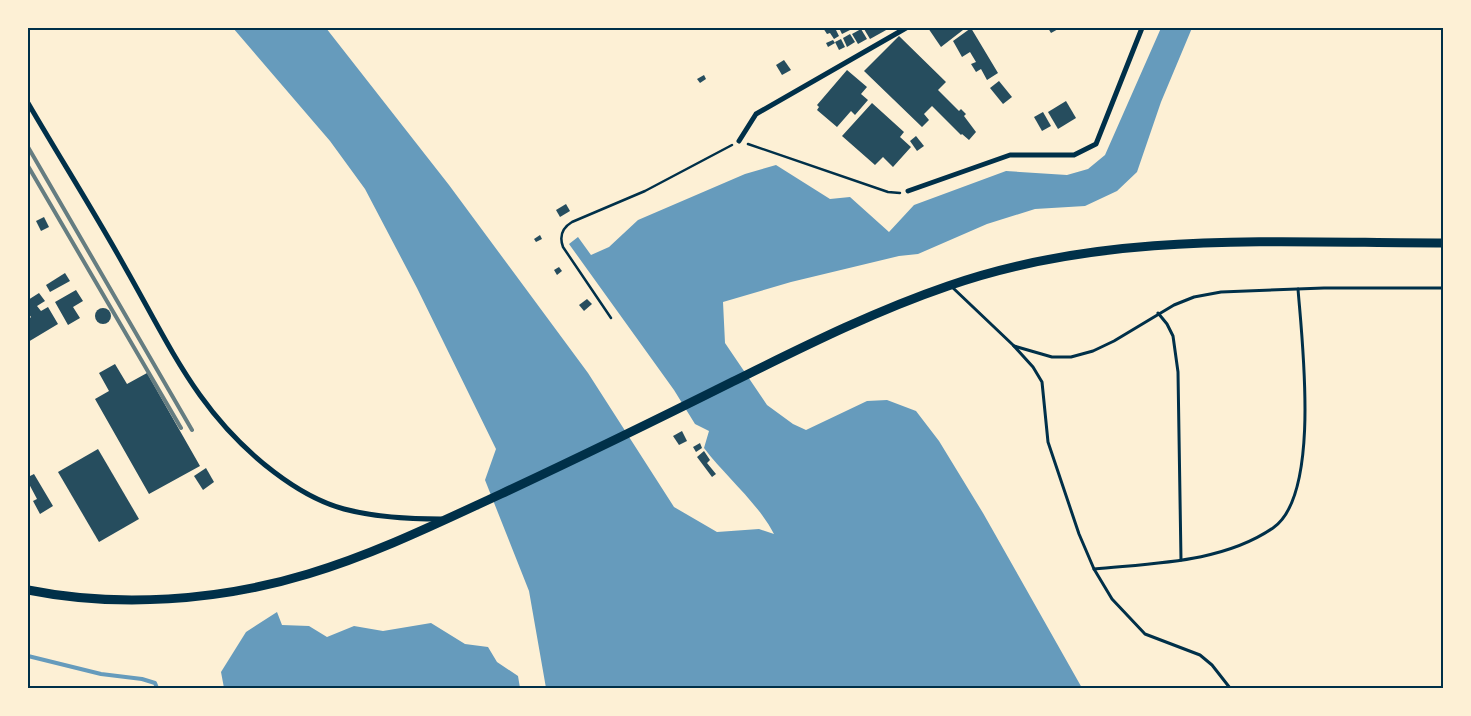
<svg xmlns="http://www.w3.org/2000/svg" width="1471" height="716" font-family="'PT Serif',serif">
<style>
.water{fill:#669bbc}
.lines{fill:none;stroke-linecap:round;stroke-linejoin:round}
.stream{stroke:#669bbc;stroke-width:4}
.building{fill:#264d5e}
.path{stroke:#003049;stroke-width:2.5}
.service{stroke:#003049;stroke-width:3}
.minor{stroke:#003049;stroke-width:5}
.tertiary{stroke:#003049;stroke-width:9}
.rail{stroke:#657d81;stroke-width:4}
.neatline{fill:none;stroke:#003049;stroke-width:2}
</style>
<rect width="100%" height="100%" fill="#fdf0d5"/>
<!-- water -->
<g class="water">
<path d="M233,28H326L449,185L588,373L674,507L717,532L759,529L774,534C758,503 726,477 704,448L709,431L695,424L674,390L569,244L578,237L591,255L609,247L638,220L745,174L776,165L830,199L850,197L889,232L914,205L1006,171L1067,175L1088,169L1105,155L1161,28H1192L1161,102L1137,172L1117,191L1085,206L1035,209L987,224L918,254L899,256L791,282L723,302L725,343L767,405L793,424L806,430L867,401L887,400L916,411L939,441L983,513L1082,688H546L529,591L485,480L496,449L417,288L365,189L330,141Z"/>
<polygon points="277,612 282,625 309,626 327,637 354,626 383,631 431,623 465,644 488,647 497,662 518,676 520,688 224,688 221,672 246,632"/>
</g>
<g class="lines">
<!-- stream -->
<polyline class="stream" points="28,656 101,674 142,679 155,683 157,688"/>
</g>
<!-- building -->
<g class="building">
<polygon points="823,28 849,28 850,30 842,34 839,28 836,30 839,36 834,39 830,33 827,34"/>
<polygon points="866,28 887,28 888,29 870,39 864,29"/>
<polygon points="928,28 961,28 963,30 941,47"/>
<polygon points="971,28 998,73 987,80 981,69 976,72 971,64 976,62 970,52 962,57 953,41"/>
<polygon points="1048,28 1060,28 1051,33"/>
<polygon points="861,29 867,39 858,44 852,34"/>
<polygon points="850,34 855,42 847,47 843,38"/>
<polygon points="899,36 946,82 938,90 959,111 961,109 966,114 964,116 976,132 969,140 962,134 961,135 932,106 924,114 929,120 922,127 864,71"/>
<polygon points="841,39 845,47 839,50 835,42"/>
<polygon points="833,40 835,43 828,47 826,43"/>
<polygon points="784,60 791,70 782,75 776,65"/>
<polygon points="847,70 867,87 861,94 868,100 855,115 851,111 837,127 817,110 819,107 817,105"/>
<polygon points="704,75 706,79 700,83 697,79"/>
<polygon points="999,81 1012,97 1003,104 990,88"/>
<polygon points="1066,101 1076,118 1058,129 1048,112"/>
<polygon points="872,103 904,132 900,137 911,147 893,167 883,157 875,165 842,136"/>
<polygon points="1043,112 1051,126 1042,131 1034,117"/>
<polygon points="916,136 924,146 917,151 910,141"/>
<polygon points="566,204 570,211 560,217 556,210"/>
<polygon points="44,217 49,227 41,231 36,221"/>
<polygon points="540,235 542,239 536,242 534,239"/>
<polygon points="559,267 562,271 557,275 554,270"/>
<polygon points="65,273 70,281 50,292 46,285"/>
<polygon points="76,290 83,301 73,307 80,318 68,325 55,302"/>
<polygon points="39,293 45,301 37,306 41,311 48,307 58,324 28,342 28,320 31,317 28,313 28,300"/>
<polygon points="587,299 592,304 584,311 579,305"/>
<circle cx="103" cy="316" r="8"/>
<polygon points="115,364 127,384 147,373 200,466 149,494 95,399 109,391 99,373"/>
<polygon points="682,431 687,441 679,445 673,436"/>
<polygon points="700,443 702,448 696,452 693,447"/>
<polygon points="98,449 139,519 99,542 58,472"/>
<polygon points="704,451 710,460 707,463 716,474 712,477 697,457"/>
<polygon points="206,468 214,482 203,490 194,476"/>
<polygon points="34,474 53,506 40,514 33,501 37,499 28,482 28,477"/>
</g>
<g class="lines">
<!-- path -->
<g class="path">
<polyline points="748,144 888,192 900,193"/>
<path d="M611,318L563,247C559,236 562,228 572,222L645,191L732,145"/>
</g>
<!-- service -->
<g class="service">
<polyline points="952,287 1013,345 1033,367 1042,382 1048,442 1079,534 1094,569 1112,599 1145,634 1200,655 1212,665 1230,688"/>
<polyline points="1158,313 1167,324 1173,336 1178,372 1181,560"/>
<polyline points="1014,346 1052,357 1071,357 1093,351 1114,341 1174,305 1194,297 1221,292 1324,288 1444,288"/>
<path d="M1094,569C1153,563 1222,563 1273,528C1321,495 1302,341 1298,289"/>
</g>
<!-- minor -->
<g class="minor">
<path d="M28,103C60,158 95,213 126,269C171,348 199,415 274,472C295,488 318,502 344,509C375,517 408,519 441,519"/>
<polyline points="739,141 756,114 906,28"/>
<polyline points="908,191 1010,155 1074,155 1096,144 1142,28"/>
</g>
<!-- tertiary -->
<path class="tertiary" d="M28,590C118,608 219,601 308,574C375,554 438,523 501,494C578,458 654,421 730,383C801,348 872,312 948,286C1107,230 1278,243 1444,243"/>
<!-- rail -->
<g class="rail">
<polyline points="28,147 192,430"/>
<polyline points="28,166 181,428"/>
</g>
</g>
<!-- border -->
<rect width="1471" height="716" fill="none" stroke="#fdf0d5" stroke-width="58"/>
<rect x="29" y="29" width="1413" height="658" class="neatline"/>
</svg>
